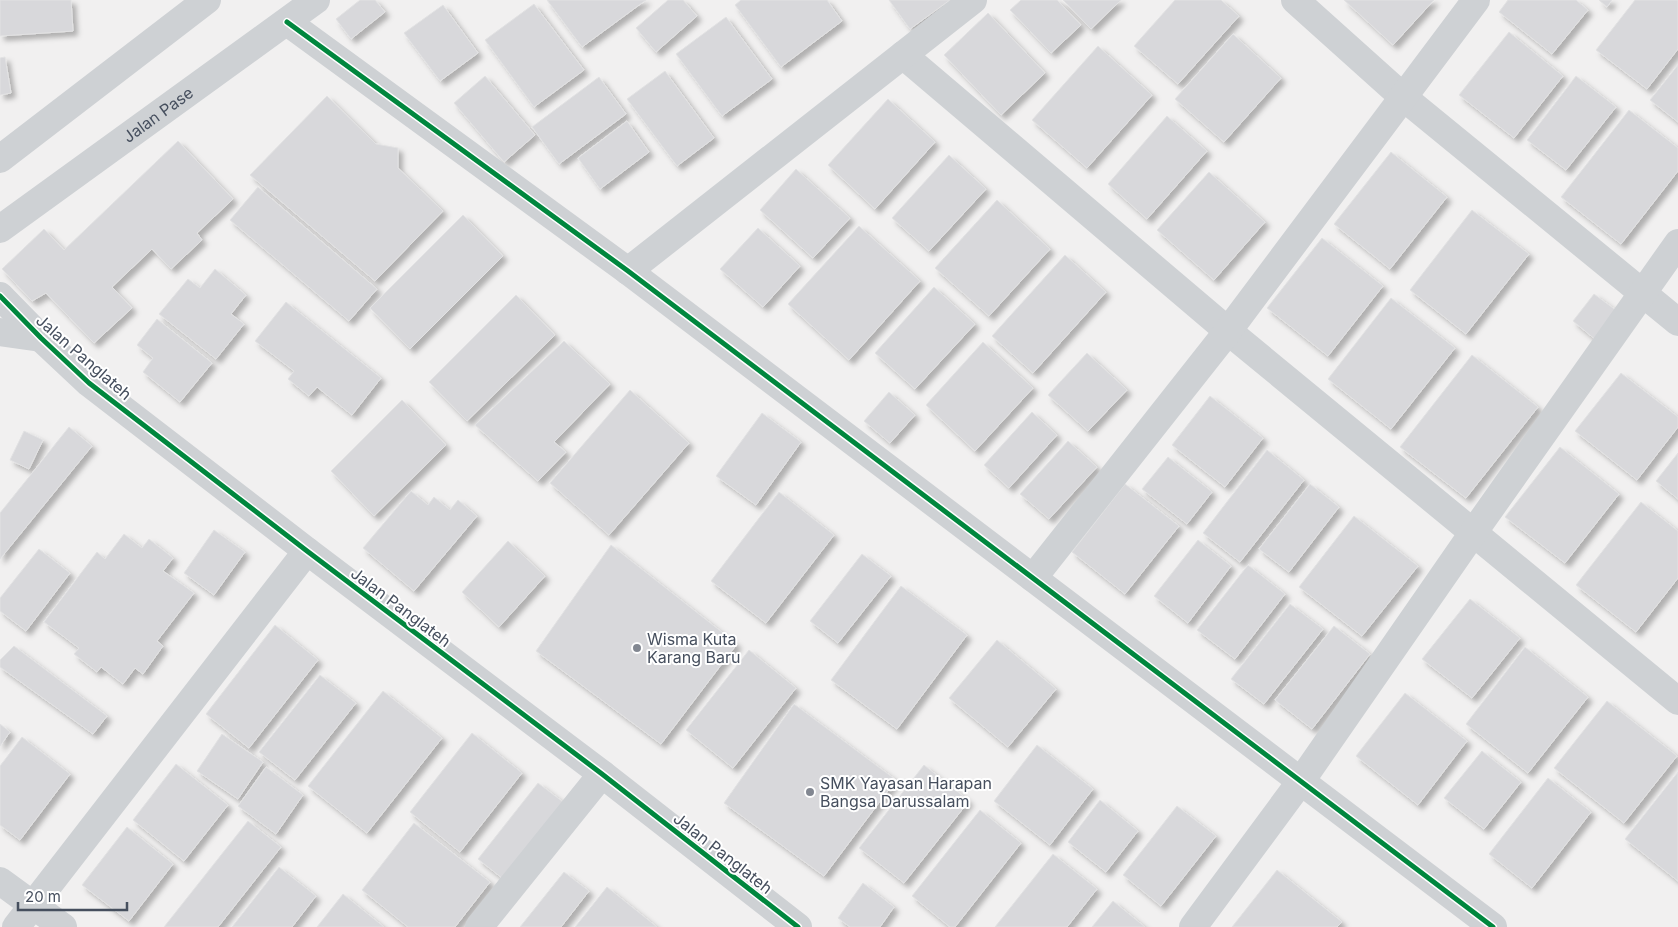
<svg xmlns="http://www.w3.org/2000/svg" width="1678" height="927" font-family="Inter,sans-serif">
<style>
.building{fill:#d8d8db;stroke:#e2e2e3;filter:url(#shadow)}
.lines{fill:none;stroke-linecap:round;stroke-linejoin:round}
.minor{stroke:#ced1d4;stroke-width:28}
.cycleway-casing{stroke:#fff;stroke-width:8}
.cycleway{stroke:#00873e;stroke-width:5}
.poi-dot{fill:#828791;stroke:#fff;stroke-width:2}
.labels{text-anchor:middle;stroke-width:4;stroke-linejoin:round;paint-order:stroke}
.street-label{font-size:16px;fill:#464f5e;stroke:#fff}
.poi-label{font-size:16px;fill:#464f5e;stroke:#fff;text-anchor:start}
</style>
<defs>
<filter id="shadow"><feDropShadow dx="4.5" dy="4.5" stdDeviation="2.5" flood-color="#0004"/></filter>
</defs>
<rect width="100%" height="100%" fill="#f1f0f0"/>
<!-- building -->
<g class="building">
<polygon points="0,0 71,0 73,31 0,36"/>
<polygon points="360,0 375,0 385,12 351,39 336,19"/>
<polygon points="547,0 646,0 582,47"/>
<polygon points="668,0 683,0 697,16 656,52 636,28"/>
<polygon points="741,0 827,0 842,21 781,67 735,5"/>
<polygon points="889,0 950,0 910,29"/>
<polygon points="1021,0 1057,0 1081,25 1051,53 1010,10"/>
<polygon points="1063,0 1121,0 1091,29"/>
<polygon points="1175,0 1221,0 1239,16 1178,84 1134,46"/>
<polygon points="1344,0 1434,0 1393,45"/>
<polygon points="1508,0 1576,0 1588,10 1552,54 1499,12"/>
<polygon points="1599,0 1612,0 1607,7"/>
<polygon points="1635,0 1678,0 1678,49 1647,89 1596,50"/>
<polygon points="534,4 584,70 534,107 485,40"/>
<polygon points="443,5 478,53 440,81 404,33"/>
<polygon points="988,13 1045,73 1001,115 944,55"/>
<polygon points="726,17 772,79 722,116 676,54"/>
<polygon points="1509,32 1563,76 1514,138 1459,95"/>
<polygon points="1233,34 1281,78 1224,142 1175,99"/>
<polygon points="1098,46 1152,95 1087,168 1032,120"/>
<polygon points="5,57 11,93 0,95 0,58"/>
<polygon points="1678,65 1678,122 1650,100"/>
<polygon points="665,71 714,138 677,166 627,99"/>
<polygon points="485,76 535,135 504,162 454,103"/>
<polygon points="1576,76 1616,107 1566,170 1527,140"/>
<polygon points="599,77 626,114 559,164 532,127"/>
<polygon points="327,96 376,144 398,148 398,168 443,211 375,281 250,175"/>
<polygon points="888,99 935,142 875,209 828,165"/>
<polygon points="1629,110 1678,148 1678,171 1621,244 1561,197"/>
<polygon points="1167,116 1207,151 1147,219 1108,184"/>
<polygon points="627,121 649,152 600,189 578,158"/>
<polygon points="178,141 233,199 197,233 202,240 171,269 152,249 112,287 132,308 94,343 46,293 32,301 2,269 44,229 64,250"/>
<polygon points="1391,152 1447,197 1390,269 1334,224"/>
<polygon points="949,155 986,189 929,251 892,218"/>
<polygon points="796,169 850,218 813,258 760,210"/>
<polygon points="1209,172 1265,222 1214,280 1157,230"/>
<polygon points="258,187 377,289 349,321 230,220"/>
<polygon points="997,200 1050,249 989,316 935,268"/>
<polygon points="1472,210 1529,254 1466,334 1410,290"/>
<polygon points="463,215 503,256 410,349 370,308"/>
<polygon points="859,226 920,281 849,360 788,304"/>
<polygon points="758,228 800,266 763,307 720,269"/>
<polygon points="1322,238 1383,286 1328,356 1267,308"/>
<polygon points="1065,255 1106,292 1033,373 992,336"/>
<polygon points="215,269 246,295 231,314 244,324 216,359 159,314 188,279 200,288"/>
<polygon points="934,287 975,324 915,389 875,353"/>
<polygon points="1594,294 1617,311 1596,340 1573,321"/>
<polygon points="516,295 555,335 467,421 429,382"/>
<polygon points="1391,298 1455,348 1391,429 1328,379"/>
<polygon points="286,302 381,378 352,415 317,387 309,396 288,379 294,371 255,341"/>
<polygon points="157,319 212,363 180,402 143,372 153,358 137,345"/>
<polygon points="564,341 610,384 554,442 566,452 538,481 475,425"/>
<polygon points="983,342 1033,388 975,451 926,405"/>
<polygon points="1087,353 1127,390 1088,431 1048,395"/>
<polygon points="1472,355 1538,407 1466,498 1400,447"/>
<polygon points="1621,373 1678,417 1678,427 1637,480 1575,431"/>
<polygon points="630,390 689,443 609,535 550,483"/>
<polygon points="889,392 915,415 890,443 864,421"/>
<polygon points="1210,396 1263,438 1225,487 1172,445"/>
<polygon points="402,400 446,445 374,516 331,471"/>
<polygon points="1032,412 1057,435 1009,488 984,465"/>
<polygon points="762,413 801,442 756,505 716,476"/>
<polygon points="69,427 92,446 0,559 0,513"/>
<polygon points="24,431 43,440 29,469 10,460"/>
<polygon points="1068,441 1097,467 1049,519 1020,494"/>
<polygon points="1560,447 1619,494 1565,563 1505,517"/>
<polygon points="1267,450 1304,480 1240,562 1203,533"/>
<polygon points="1678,453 1678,499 1656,481"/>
<polygon points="1168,457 1212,492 1187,524 1142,489"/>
<polygon points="1125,484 1179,526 1125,594 1072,552"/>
<polygon points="1310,484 1339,507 1289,572 1259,549"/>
<polygon points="411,491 428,505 434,497 450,510 458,500 477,516 414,591 363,548"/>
<polygon points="779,492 834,535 766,623 711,581"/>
<polygon points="1641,502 1678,531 1678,578 1636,632 1576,585"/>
<polygon points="1354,516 1418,566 1362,636 1299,587"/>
<polygon points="214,530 245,552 214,595 184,573"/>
<polygon points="124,534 142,548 149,539 173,558 163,571 194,593 157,641 163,646 143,674 135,668 123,684 101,667 97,672 74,654 79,648 44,622 97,552 105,559"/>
<polygon points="1198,540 1231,566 1188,623 1154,596"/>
<polygon points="508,541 545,576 499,627 462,592"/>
<polygon points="611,545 737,644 661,744 536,651"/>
<polygon points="39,549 70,573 26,631 0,611 0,598"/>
<polygon points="862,554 891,576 838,643 810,621"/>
<polygon points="1248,565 1285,594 1235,659 1197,630"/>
<polygon points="901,586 967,635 897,729 831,680"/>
<polygon points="1470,599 1520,638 1472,698 1422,659"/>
<polygon points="1290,604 1323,629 1264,704 1231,679"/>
<polygon points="275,625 318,660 249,748 206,714"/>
<polygon points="1334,626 1370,654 1312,729 1275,700"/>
<polygon points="997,640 1056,689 1008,747 949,698"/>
<polygon points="14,646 107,716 93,734 0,667 0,660"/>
<polygon points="1525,647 1588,697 1528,773 1466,724"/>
<polygon points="749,650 796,688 733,768 686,730"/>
<polygon points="320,675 356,703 295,780 259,752"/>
<polygon points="383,691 442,738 367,833 308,786"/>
<polygon points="1405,693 1467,741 1418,805 1356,756"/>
<polygon points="1607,701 1677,756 1624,823 1554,768"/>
<polygon points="794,704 896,780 824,876 724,803"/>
<polygon points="0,724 10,732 0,746"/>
<polygon points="472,733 522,773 460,852 410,812"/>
<polygon points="222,734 263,762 238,799 197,771"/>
<polygon points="22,737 70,774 20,840 0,825 0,766"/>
<polygon points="1037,745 1093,789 1050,845 994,801"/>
<polygon points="1482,751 1521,782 1484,829 1444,798"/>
<polygon points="176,764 228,805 184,861 133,820"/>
<polygon points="924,765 969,801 904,883 859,848"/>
<polygon points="266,767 303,795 276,834 238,806"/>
<polygon points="1678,772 1678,881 1625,839"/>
<polygon points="1548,778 1591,812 1532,888 1489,854"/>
<polygon points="538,783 567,805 507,882 478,859"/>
<polygon points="1100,800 1138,831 1106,872 1068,842"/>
<polygon points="1177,806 1216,836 1161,906 1123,875"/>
<polygon points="980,810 1021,843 955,927 950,927 912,896"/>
<polygon points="248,821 281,847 218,927 164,927"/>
<polygon points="414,823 490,882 455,927 408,927 362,890"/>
<polygon points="127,827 173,864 129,921 82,885"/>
<polygon points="1053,854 1097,889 1067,927 995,927"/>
<polygon points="279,867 316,896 292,927 232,927"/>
<polygon points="1277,870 1342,922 1337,927 1232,927"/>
<polygon points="564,872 589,891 561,927 520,927"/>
<polygon points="863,883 894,907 880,927 850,927 838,918"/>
<polygon points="607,887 657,927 575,927"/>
<polygon points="343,894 384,927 317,927"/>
<polygon points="1113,901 1145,927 1092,927"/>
</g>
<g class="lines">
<!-- minor -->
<g class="minor">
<polyline points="1295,0 1403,97 1678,322"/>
<polyline points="287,22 628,271 1493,927"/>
<polyline points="903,55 1228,331 1678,701"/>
<polyline points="0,159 207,0"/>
<path id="s1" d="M0,229L316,0"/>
<polyline points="628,271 973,0"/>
<polyline points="0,296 41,338 89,383 307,551 602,774 798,927"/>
<polyline points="0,332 41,338"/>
<polyline points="1033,578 1228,331 1476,0"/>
<polyline points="0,881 63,927"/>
<polyline points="16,927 307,551"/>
<polyline points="479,927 602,774"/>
<polyline points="1193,927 1301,781 1473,533 1678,243"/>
</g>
<!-- cycleway casing -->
<g class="cycleway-casing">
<g id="cycleway">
<polyline points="287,22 628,271 1493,927"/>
<polyline points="0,296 41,338 89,383 307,551 602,774 798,927"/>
</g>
</g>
<!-- cycleway -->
<use href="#cycleway" class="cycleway"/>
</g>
<!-- markers -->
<g class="poi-dot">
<circle cx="637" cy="648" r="5"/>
<circle cx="810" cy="792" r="5"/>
</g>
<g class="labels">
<!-- street labels -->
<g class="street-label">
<text dy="6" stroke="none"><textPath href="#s1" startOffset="195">Jalan Pase</textPath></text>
<text transform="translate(84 357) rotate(41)" y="6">Jalan Panglateh</text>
<text transform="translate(401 607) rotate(37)" y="6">Jalan Panglateh</text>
<text transform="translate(723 853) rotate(38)" y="6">Jalan Panglateh</text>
</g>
<!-- poi labels -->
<g class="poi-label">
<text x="647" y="645">Wisma Kuta<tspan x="647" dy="18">Karang Baru</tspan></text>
<text x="820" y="789">SMK Yayasan Harapan<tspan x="820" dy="18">Bangsa Darussalam</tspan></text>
</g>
</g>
<!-- scale -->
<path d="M18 902v8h109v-8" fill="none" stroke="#464f5e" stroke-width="2.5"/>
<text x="25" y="902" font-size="15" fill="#464f5e" stroke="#ffffff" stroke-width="4" paint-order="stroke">20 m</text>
</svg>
